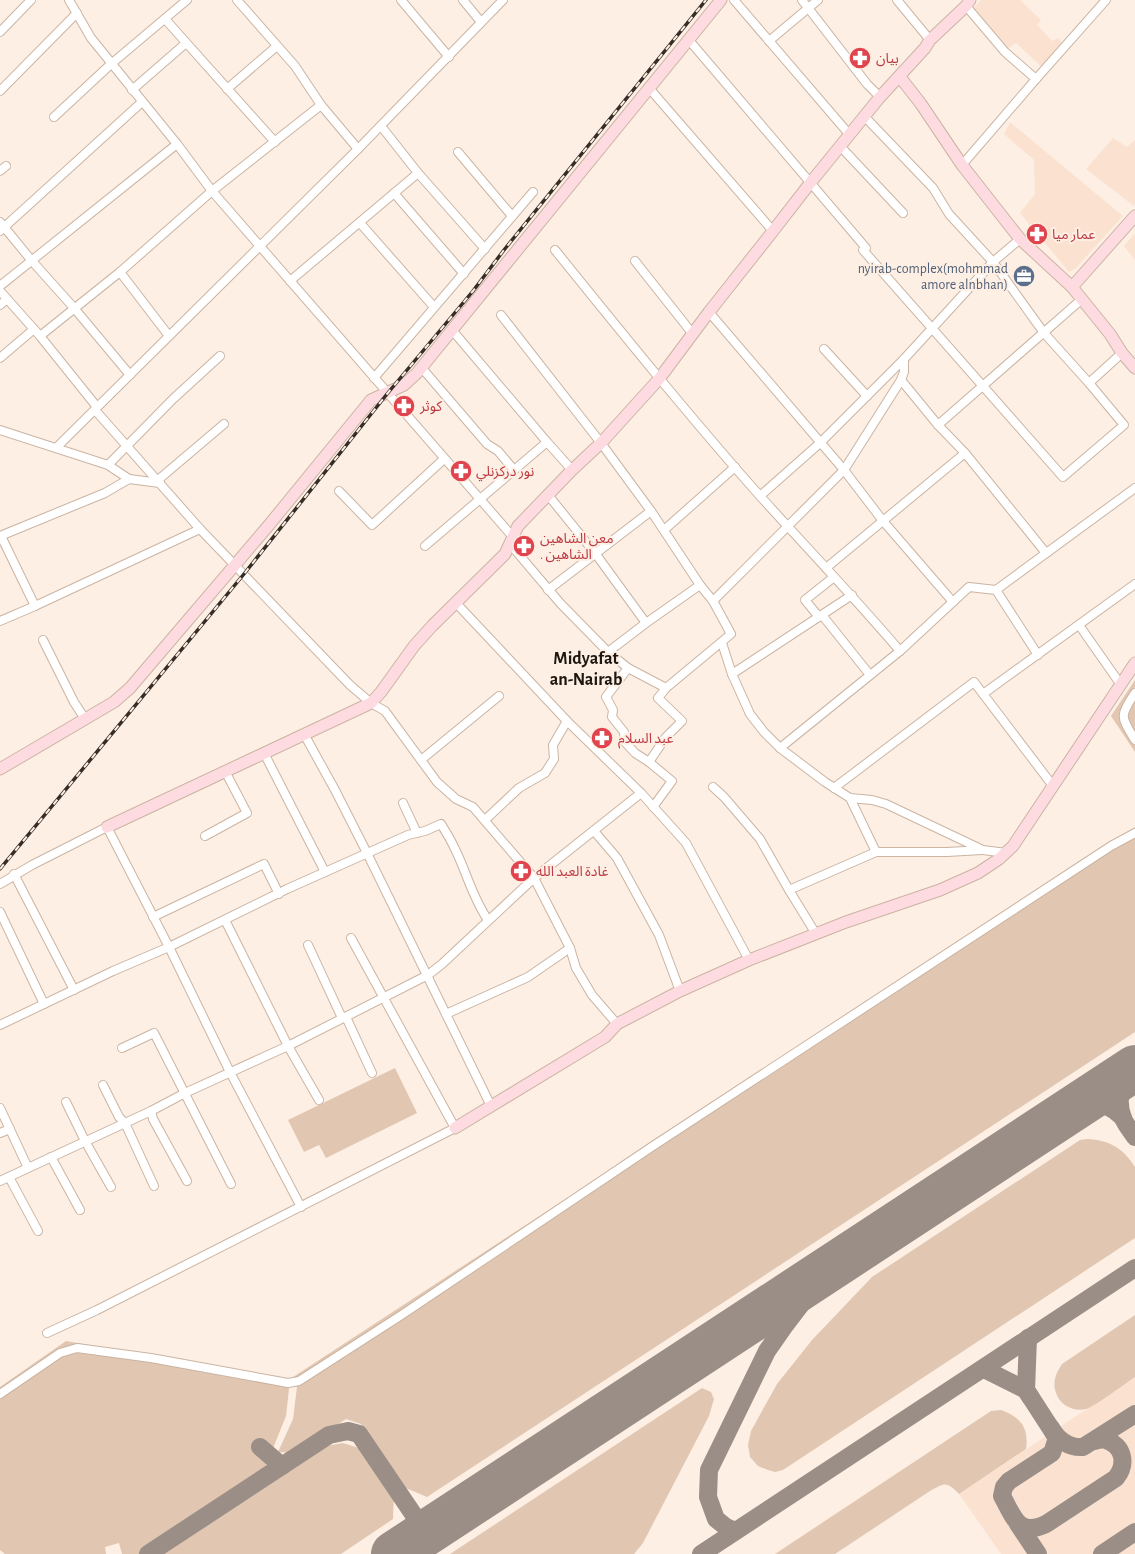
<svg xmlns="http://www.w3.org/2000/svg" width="1135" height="1554" font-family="'Alegreya Sans','Noto Sans Arabic',sans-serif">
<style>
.built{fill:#fbe2d0}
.green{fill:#e1c7b2}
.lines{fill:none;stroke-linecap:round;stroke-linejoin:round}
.taxiway{stroke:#9a8e86;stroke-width:18}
.runway{stroke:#9a8e86;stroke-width:46}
.street-casing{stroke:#cbb4a2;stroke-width:10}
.secondary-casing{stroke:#cbb4a2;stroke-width:13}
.street{stroke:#fff;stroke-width:8}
.secondary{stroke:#fedbe0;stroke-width:11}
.rail-casing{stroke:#362d27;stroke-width:3.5}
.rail{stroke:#fdefe4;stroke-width:2;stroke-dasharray:6;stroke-linecap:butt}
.labels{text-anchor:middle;stroke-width:4;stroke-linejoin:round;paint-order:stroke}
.health-label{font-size:14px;fill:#be3a42;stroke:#fdefe4;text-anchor:start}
.service-label{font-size:14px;fill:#4e5e75;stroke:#fdefe4;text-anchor:end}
.district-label{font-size:18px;font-weight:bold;fill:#1e1610;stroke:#fdefe4}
</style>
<rect width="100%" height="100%" fill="#fdefe4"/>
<!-- built -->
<g class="built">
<polygon points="981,0 1020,0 1041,20 1037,25 1052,41 1058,38 1065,46 1044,69 1016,43 1009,48 971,11"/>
<polygon points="1010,122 1123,216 1076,268 1069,272 1020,213 1035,194 1034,160 1004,134"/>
<polygon points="1113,138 1127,147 1135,140 1135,204 1134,206 1086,169"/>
<polygon points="1135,233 1135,260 1124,246"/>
<polygon points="1135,1377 1135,1554 1001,1554 959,1494"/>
</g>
<!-- green -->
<g class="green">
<polygon points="1135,680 1135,752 1111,716"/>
<polygon points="1135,827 1135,1032 427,1497 401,1486 361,1424 346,1419 294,1453 278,1452 293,1419 297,1387 290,1380 286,1416 263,1473 139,1554 122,1554 119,1543 105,1547 106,1554 5,1554 0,1550 0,1387 66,1341 290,1379"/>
<polygon points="395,1068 417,1113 326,1158 319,1145 304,1152 288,1120"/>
<path d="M1087,1139C1109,1140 1123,1148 1135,1167V1238L783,1470L775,1472L768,1470L758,1466L750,1457L748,1445L751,1431L777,1384L812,1340L872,1277L1080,1140Z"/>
<path d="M1135,1315V1377C1126,1383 1094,1407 1086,1409C1073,1412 1060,1405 1056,1393C1052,1382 1056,1373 1062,1364Z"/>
<polygon points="702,1388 711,1392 714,1399 709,1416 643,1543 634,1554 450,1554"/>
<path d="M1001,1410C1021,1417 1029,1428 1026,1449L959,1494C946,1481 945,1483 930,1491L835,1554H775L991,1411Z"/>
<polygon points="343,1443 365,1450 394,1493 393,1519 341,1554 160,1554 320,1447"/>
</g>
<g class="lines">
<!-- taxiway -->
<g class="taxiway">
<path d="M1129,1071C1121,1085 1116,1101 1123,1118C1125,1124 1131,1131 1135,1137"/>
<path d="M1081,1103C1101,1104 1108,1103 1123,1118"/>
<polyline points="984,1369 1026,1390 1031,1398"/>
<path d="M1026,1390L1028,1338L1026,1390L1057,1438L1052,1453L1009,1481L1004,1487L1002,1496C1014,1517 1018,1537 1046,1524L1116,1478C1127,1464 1124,1446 1106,1440C1103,1439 1098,1440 1094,1441"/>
<path d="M1051,1428C1058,1440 1069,1448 1083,1447L1135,1414"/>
<polyline points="260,1447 282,1466"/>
<polyline points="1018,1524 1038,1554"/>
<polyline points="735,1531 726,1527 716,1519 708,1497 709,1470 767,1351 783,1328 805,1299 838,1263"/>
<polyline points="148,1554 329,1435 348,1431 359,1434 426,1533"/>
<polyline points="701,1554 1135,1268"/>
<polyline points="1102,1554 1135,1532"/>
</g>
<!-- runway -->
<polyline class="runway" points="394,1554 1135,1068"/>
<!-- street casing -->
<g class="street-casing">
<g id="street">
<polyline points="69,0 91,38 177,144 212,191 513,537"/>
<polyline points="237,0 295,66 321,105 358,149"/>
<polyline points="401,0 449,57"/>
<polyline points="463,0 481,22"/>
<polyline points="734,0 849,134"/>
<polyline points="802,0 867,84 880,97"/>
<polyline points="897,0 930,40"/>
<polyline points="966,6 1005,52 1036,79"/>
<polyline points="165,19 275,142"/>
<polyline points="0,32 31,0"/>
<polyline points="688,39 866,248"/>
<polyline points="769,41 818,0"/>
<polyline points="649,88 773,231"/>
<polyline points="227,89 277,46"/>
<polyline points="132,90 186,43"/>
<polyline points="0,91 77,13"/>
<polyline points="54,117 111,64 187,0"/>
<polyline points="381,126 418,173 485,249"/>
<polyline points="840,146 903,213"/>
<polyline points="458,152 512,216"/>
<polyline points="962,165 1036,79 1106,0"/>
<polyline points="0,171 6,166"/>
<polyline points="394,193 464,274"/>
<polyline points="0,222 32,261 74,308 130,375"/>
<polyline points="360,223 434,307"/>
<polyline points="0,231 142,102"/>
<path d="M555,250C622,333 689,416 760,496C807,548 855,598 900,651"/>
<polyline points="863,250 1063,477 1124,425 1089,383 1044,333 993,262 949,214 933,188 865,117"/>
<polyline points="635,261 692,333"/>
<polyline points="120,272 169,336"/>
<polyline points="290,281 418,173"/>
<polyline points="0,286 177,144"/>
<polyline points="0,291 40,336 97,407"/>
<polyline points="0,305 7,299"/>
<polyline points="709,312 844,470 883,521 953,602"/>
<polyline points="501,315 601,443 651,511 700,585 713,601 731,634 666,688 658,698 682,721 666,737 649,762"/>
<polyline points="452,330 547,442"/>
<polyline points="40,336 120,272 212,191 321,105"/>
<polyline points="824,349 867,396"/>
<polyline points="0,358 34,329"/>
<polyline points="421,367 487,444 498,451 514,470"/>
<polyline points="374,378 533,192"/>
<polyline points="901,380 938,425 965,453 1046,553"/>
<polyline points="1089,383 1122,353"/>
<polyline points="95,410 200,529 350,685 371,703 385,711 437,782 456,799 473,807 534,878 570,948 576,968 592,995 617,1024"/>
<polyline points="938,425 1082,299"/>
<polyline points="0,430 108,465 129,479"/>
<polyline points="56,448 358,149 503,0"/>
<polyline points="108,465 173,399 220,356"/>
<polyline points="158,480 224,424"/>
<polyline points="339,491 372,525 444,459"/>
<polyline points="548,495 595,553 646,623"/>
<polyline points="760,496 820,443 904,359 993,262 1020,239"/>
<polyline points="664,530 735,467"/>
<polyline points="0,536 105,493 129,479 160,483"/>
<polyline points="1,536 35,606"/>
<polyline points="510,544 560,603 608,652 628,668 666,688"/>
<polyline points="425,546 547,442 572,470"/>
<polyline points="826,568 965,453"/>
<polyline points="548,590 651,511"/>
<polyline points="996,590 1038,655"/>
<polyline points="713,601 844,470 901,380 904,372 904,359"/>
<polyline points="456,603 567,721 641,793 686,843 749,960"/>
<polyline points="822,615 870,675"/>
<polyline points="819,617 805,600 834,577"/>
<polyline points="0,621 35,606 200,529"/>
<polyline points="1079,625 1121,685"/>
<polyline points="43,640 74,702 85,719"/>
<polyline points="722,643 732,674 750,714 764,732 780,748 825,782 850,798 872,800 886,804 983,850 1006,853"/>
<polyline points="608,652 646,623 700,585"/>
<polyline points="628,668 606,697 613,710 612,717 624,732 625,742 635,753 649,762 672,781 653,807"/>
<polyline points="732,674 852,595"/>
<path d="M1135,693C1119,717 1121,717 1135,740"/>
<polyline points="983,694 1135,584"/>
<polyline points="304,734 335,790 367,853 491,1106"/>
<polyline points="780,748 900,651 969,587 996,590 1135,488"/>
<polyline points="264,753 325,872"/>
<polyline points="421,760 499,696"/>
<polyline points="713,787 724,797 760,839 789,890 816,934"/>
<polyline points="834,788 974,682 1053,786"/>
<polyline points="850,798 876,852"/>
<polyline points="403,803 417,833"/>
<polyline points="485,820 519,788 545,773 554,759 553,745 567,721"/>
<polyline points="594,831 617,858 659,935 680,991"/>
<polyline points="205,836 247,813 225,771"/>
<polyline points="14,874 74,990"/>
<polyline points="0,884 32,865 107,827 169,947 230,1072 301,1207"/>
<polyline points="789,890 876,852 947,852 982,850"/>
<polyline points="0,912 44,1004"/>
<polyline points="153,917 264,864 279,894"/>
<polyline points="225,920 288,1046 319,1100"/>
<polyline points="308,945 342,1018"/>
<polyline points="446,1014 528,977 570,948"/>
<polyline points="346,1017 372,1073"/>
<path d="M0,1025L113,971L169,947L287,889L408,835L425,831L441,824C446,832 451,840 455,849C467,873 472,897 488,920"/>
<polyline points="122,1048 154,1033 231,1184"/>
<polyline points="103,1085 119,1117 125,1123 154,1186"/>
<polyline points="66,1102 85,1141 111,1187"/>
<polyline points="0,1108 28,1168"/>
<polyline points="151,1111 153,1119 187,1181"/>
<polyline points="0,1133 10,1129"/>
<polyline points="51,1157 80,1210"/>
<polyline points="9,1177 38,1231"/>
<polyline points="0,1181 151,1111 185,1093 288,1046 428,975 442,964 534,878 641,793"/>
<polyline points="47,1333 97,1310 455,1128 351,938"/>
<polyline points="0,1394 60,1353 77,1348 151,1358 288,1383 299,1381 400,1316 653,1146 1111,846 1135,833"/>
</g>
</g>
<!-- secondary casing -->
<g class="secondary-casing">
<g id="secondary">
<polyline points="900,77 921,104 962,165 1020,239 1072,287 1110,334 1122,353 1135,368"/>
<polyline points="1072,287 1135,216"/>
<polyline points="0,769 114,702 130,688 269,525 371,400 404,385 417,373 721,0"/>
<polyline points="107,827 371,703 381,692 414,646 432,626 505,554 518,526 572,470 601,443 659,379 709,312 773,231 811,182 880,97 925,48 930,40 966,6 970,0"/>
<polyline points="455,1128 605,1037 617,1024 680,991 749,960 846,922 940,890 978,873 999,859 1013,846 1135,663"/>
</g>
</g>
<!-- street -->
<use href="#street" class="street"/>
<!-- secondary -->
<use href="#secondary" class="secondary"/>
<!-- rail casing -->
<g class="rail-casing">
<polyline id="rail" points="0,869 244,574 387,394 473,291 504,250 706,0"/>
</g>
<!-- rail -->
<use href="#rail" class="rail"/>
</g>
<!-- icons -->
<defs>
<g id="pharmacy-disc" transform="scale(1.15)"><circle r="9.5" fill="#e0444e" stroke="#fdefe4"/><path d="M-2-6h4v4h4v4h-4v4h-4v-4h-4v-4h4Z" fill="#fff"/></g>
<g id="office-disc" transform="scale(1.15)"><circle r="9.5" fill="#5c6f8a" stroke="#fdefe4"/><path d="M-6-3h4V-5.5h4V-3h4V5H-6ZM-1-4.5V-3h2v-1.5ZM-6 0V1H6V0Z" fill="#fff"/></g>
</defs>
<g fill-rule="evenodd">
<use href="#pharmacy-disc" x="860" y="58"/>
<use href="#pharmacy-disc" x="1037" y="234"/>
<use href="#office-disc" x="1024" y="276"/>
<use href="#pharmacy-disc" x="404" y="406"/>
<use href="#pharmacy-disc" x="461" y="471"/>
<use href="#pharmacy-disc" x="524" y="546"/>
<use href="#pharmacy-disc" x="602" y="738"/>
<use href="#pharmacy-disc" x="521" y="871"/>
</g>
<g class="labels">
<!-- health labels -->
<g class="health-label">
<text x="876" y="63">بيان</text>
<text x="1052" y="239">عمار ميا</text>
<text x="420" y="411">كوثر</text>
<text x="476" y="476">نور دركزنلي</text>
<text x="540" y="543">معن الشاهين<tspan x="540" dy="16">. الشاهين</tspan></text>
<text x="618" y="743">عبد السلام</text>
<text x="536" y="876">غادة العبد الله</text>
</g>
<!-- service labels -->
<g class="service-label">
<text x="1008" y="273">nyirab-complex(mohmmad<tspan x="1008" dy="16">amore alnbhan)</tspan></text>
</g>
<!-- district labels -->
<g class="district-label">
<text x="586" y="664">Midyafat<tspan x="586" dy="21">an-Nairab</tspan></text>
</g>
</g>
</svg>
